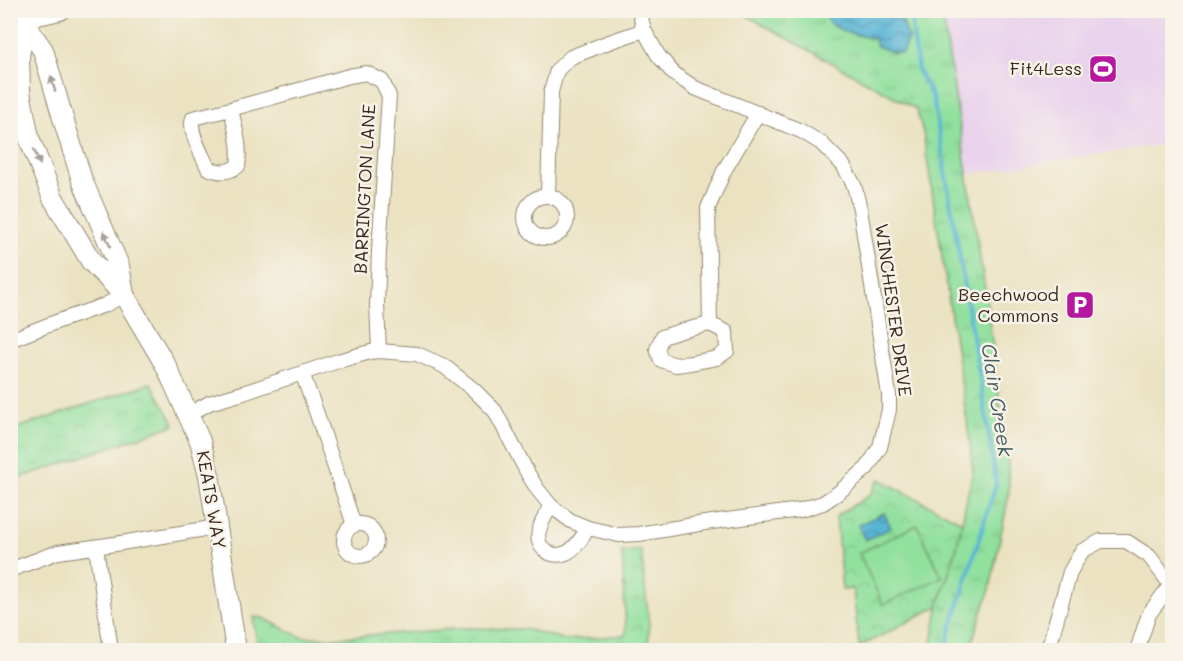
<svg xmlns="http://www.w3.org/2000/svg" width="1183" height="661" font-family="Mali,sans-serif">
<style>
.built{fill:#e9d2ed}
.grass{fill:url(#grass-tufts);stroke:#66855e;stroke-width:1.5}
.park{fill:url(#park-crowns);stroke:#66855e;stroke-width:1.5}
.pitch{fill:#91e09e;stroke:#66855e;stroke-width:1.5}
.water{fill:url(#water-waves);stroke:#4a707a;stroke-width:1.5}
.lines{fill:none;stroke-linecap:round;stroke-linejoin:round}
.stream{stroke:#58b5d6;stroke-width:4}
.street-casing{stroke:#928670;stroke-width:16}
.secondary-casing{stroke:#928670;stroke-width:22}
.street{stroke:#fff;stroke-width:14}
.secondary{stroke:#fff;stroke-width:20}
.oneway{fill:#a79f9a}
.labels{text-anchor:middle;stroke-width:5;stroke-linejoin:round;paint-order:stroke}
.poi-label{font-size:18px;fill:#3b2a1e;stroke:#f7f3e8;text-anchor:end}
.street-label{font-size:18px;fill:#3b2a1e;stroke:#f7f3e8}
.water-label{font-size:20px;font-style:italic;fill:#455b5e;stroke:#f7f3e8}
</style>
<defs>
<pattern id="grass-tufts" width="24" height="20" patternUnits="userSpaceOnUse" patternTransform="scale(1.5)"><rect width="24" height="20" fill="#91e09e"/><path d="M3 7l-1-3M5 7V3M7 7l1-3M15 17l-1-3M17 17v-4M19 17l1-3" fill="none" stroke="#7ec088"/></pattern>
<pattern id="park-crowns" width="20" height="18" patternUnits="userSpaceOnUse" patternTransform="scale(1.5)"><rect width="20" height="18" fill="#91e09e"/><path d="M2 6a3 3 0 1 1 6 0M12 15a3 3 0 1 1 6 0" fill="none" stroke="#7ec088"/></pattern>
<pattern id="water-waves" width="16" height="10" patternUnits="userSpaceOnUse" patternTransform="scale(1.5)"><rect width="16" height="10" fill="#58b5d6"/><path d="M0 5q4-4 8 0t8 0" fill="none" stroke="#4a93ad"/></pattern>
</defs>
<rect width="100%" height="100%" fill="#f7f3e8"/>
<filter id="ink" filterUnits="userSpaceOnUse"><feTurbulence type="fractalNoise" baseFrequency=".0167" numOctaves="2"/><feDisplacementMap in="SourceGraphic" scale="12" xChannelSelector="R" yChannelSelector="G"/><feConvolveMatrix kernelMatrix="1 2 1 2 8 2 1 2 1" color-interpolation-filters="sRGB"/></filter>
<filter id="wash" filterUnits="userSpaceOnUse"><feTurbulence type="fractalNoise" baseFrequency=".008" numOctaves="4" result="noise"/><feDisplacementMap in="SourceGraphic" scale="24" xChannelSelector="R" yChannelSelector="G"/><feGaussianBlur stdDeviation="1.35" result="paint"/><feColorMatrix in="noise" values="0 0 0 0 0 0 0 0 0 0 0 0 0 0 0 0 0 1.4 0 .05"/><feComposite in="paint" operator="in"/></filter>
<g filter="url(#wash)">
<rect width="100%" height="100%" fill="#eae2c1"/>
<!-- built -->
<polygon class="built" points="942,11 1172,11 1172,143 968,174"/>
<!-- grass -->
<polygon class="grass" points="738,11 824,11 829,23 843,31 874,39 877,46 894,53 902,52 908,38 899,11 942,11 986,296 1008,462 1009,494 990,589 969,650 931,650 938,607 956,550 973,470 967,420 923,132 916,109"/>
<!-- park -->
<g class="park">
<polygon points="151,383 175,425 11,481 11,430"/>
<polygon points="879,479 962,522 956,550 938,606 859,647 853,589 842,590 836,516 870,495"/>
<polygon points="641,550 649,624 648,650 258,650 253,617 263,618 301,637 333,638 467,628 525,629 567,640 626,635 622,552"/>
</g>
<!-- pitch -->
<polygon class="pitch" points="917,525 942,577 883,605 859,553"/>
<!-- water -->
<g class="water">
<polygon points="824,11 899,11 908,38 902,53 894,53 877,46 874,39 843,31 829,23"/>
<polygon points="884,513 891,528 865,540 858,525"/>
</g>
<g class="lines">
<!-- stream -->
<polyline class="stream" points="910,10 918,71 933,98 987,421 996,484 949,635 947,650"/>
</g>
</g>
<g filter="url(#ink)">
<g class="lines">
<!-- street casing -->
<g class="street-casing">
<g id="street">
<path d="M231,109C235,129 241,146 238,166C227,173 220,173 208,168C202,154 188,131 193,118L231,109L349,76L366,73L382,81L389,96L379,251L377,305L379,351"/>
<polyline points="548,195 551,92 557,70 571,57 609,42 644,30"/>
<circle cx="546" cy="217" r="21"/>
<polyline points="710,324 708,208 724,171 758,113"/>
<polygon points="710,324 726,332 727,351 717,358 691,363 676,365 661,360 657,349 662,337 681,331"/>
<polyline points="10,340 56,322 105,305 124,295"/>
<polyline points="302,373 317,414 354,525"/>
<polyline points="188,415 209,403 243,393 338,361 370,352 379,351 417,354 444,366 474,390 495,411 528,474 538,490 551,506 571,521 588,528 619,535 639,534 705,523 800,510 823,503 838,493 867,468 880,447 889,410 889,395 860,209 854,185 843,165 821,143 801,131 695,88 674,74 658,55 644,30 639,10"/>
<path d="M551,506C547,513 542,520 540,528C533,545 549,560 566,553C576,549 582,537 588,528"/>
<circle cx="360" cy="540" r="16"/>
<polyline points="96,547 111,650"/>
<polyline points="10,570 58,552 115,544 217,527"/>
<polyline points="1048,650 1070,572 1082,551 1101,541 1126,541 1149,556 1171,585"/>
<polyline points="1137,650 1149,614 1172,583"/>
</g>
</g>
<!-- secondary casing -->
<g class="secondary-casing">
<g id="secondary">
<polyline points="24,10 23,35 19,56 20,92 29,138 53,198 91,261 124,295 166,366 200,441 209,475 236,650"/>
<polyline points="25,18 31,33 43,50 65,125 82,180 119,266 124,295"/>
<polyline points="10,21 60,10"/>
</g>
</g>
<!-- street -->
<use href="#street" class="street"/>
<!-- secondary -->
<use href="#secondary" class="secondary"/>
</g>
<!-- one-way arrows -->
<defs><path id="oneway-solid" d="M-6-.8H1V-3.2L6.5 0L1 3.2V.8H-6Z" transform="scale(1.5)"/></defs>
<g class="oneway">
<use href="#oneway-solid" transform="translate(53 84) rotate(-106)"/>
<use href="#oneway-solid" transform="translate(37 157) rotate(68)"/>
<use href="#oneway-solid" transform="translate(107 239) rotate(-113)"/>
</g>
</g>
<!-- icons -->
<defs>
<g id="stadium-square" transform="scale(1.5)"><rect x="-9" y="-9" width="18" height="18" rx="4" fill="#b5179e" stroke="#f7f3e8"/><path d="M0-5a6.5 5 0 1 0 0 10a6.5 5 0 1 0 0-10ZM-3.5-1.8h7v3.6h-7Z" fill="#fff"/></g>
<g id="parking-square" transform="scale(1.5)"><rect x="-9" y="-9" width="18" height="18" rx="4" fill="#b5179e" stroke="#f7f3e8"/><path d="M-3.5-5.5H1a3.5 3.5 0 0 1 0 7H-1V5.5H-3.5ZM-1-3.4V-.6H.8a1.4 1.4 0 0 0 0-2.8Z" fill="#fff"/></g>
</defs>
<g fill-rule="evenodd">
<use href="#stadium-square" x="1103" y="69"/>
<use href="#parking-square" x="1080" y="305"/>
</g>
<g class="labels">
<!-- poi labels -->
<g class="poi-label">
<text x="1082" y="75">Fit4Less</text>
<text x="1059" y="301">Beechwood<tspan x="1059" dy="21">Commons</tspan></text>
</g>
<!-- street labels -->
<g class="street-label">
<text transform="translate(365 189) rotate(-87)" y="6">BARRINGTON LANE</text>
<text transform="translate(893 310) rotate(82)" y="6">WINCHESTER DRIVE</text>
<text transform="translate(211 500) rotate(80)" y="6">KEATS WAY</text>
</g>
<!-- water labels -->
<g class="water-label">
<text transform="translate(997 400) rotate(81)" y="7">Clair Creek</text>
</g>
</g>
<!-- margin -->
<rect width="1183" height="661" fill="none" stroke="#f7f3e8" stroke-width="36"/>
</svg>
